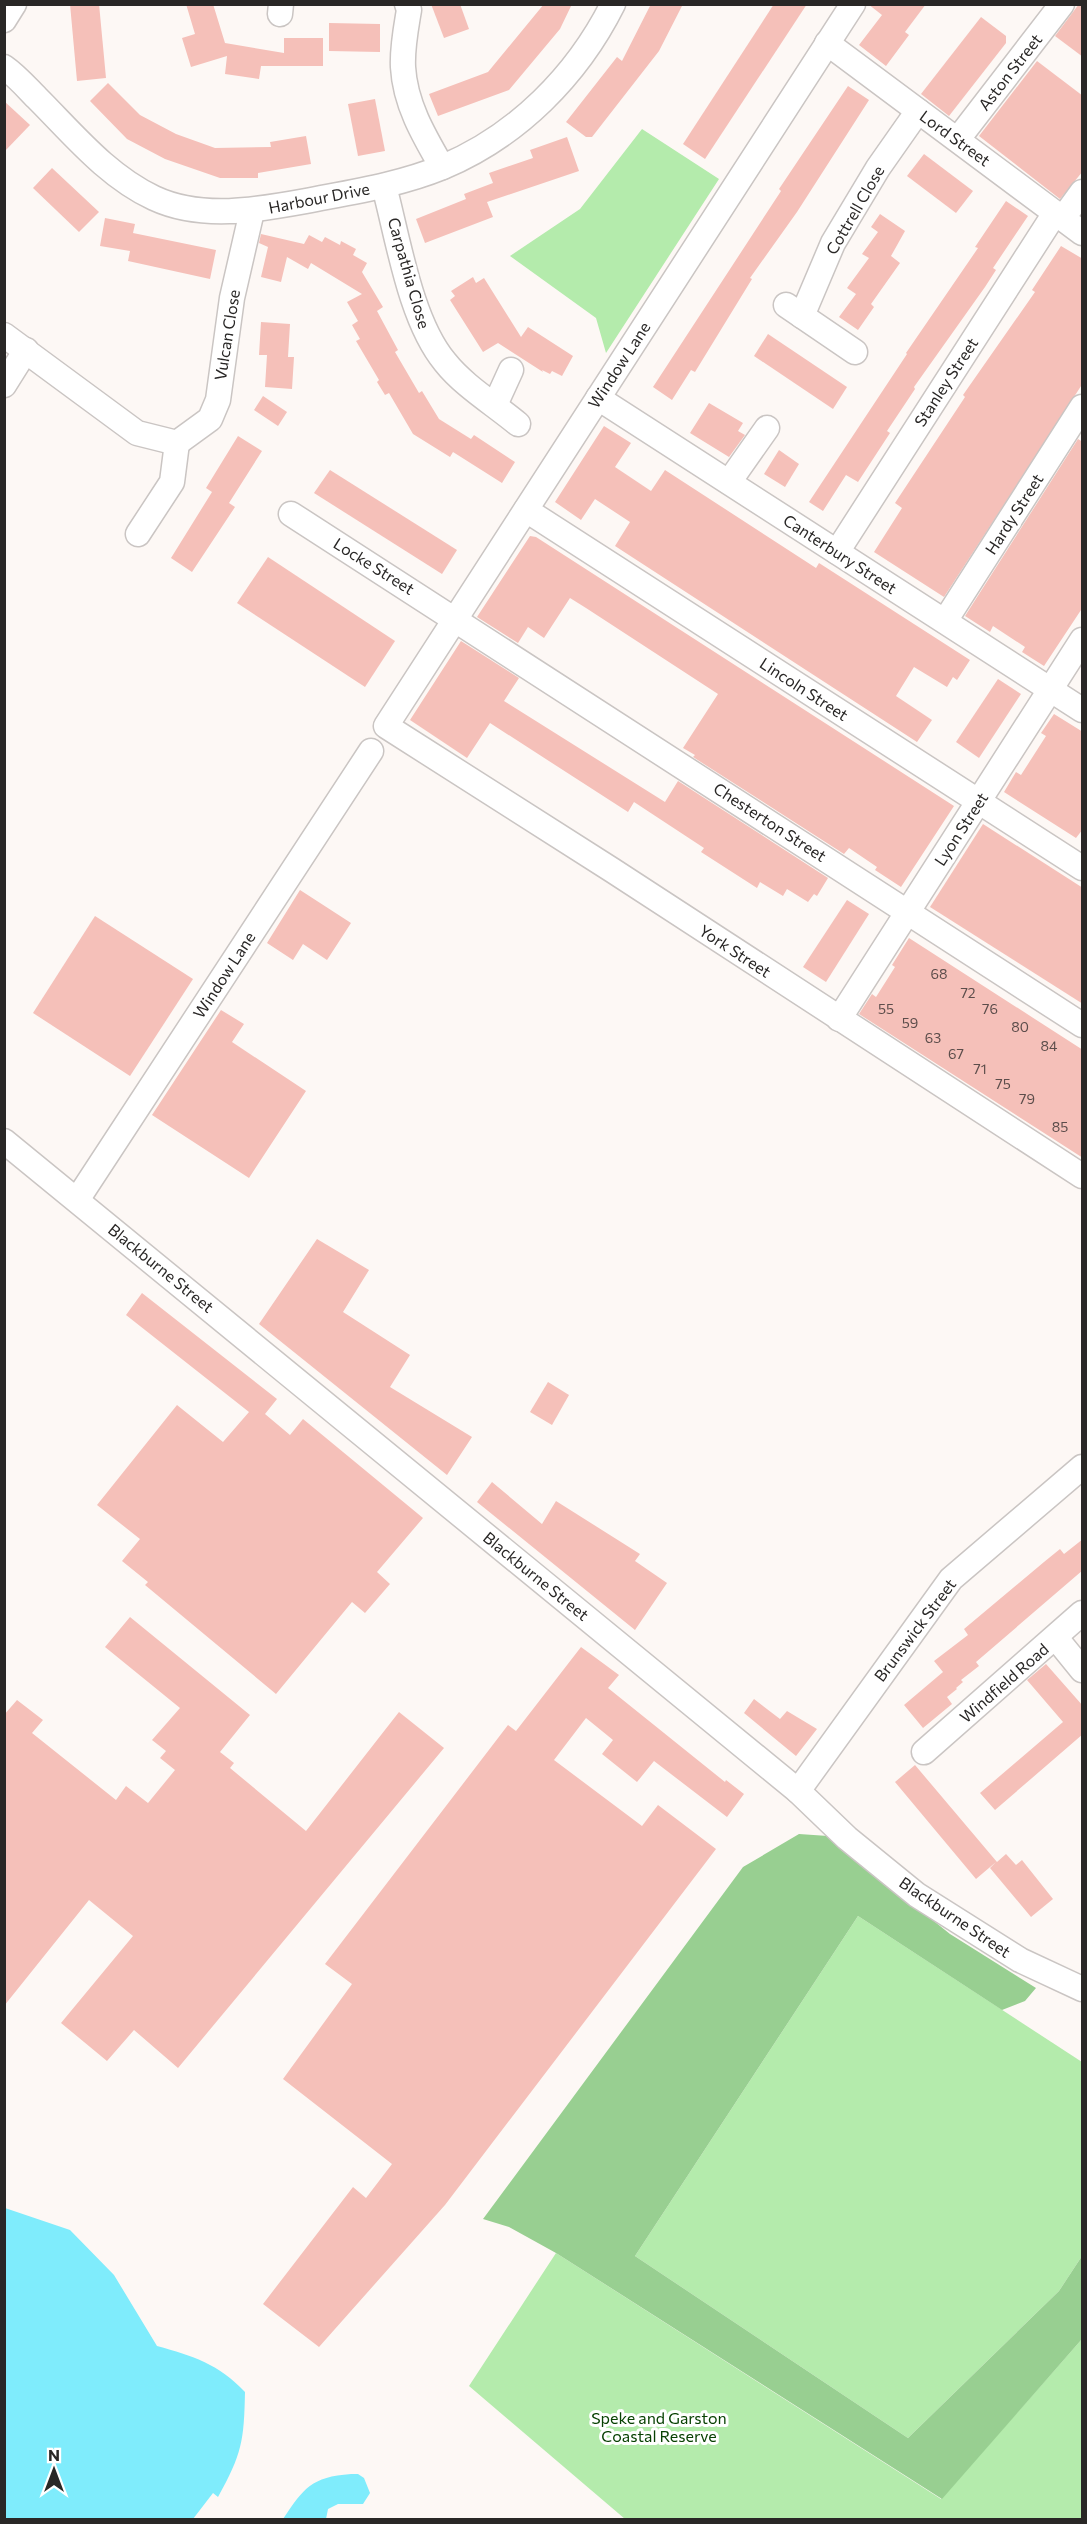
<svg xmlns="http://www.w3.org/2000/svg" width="1087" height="2524" font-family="Commissioner,sans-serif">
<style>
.green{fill:#b4ebac}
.forest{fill:#98cf91}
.water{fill:#7fecfc}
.building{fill:#f5c0b9}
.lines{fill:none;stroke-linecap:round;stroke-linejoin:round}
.street-casing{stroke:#cac5c3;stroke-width:27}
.street{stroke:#fff;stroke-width:24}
.labels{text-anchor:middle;stroke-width:6;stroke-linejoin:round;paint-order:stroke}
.number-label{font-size:14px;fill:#5c4d4b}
.street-label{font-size:16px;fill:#292726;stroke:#fff}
.park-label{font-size:16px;fill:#074102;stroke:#fff}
</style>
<rect width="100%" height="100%" fill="#fdf8f5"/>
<!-- green -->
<g class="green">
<polygon points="642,129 719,179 606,353 596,318 510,256 580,209"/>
<polygon points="858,1916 1082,2062 1082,2256 1059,2291 908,2438 635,2256"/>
<polygon points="556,2253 941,2499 1082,2339 1082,2519 625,2519 469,2386"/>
</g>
<!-- forest -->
<polygon class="forest" points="799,1834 828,1836 950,1934 1036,1988 1025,2001 1002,2010 858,1916 635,2256 908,2438 1059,2291 1082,2256 1082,2339 942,2499 556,2253 509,2227 483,2219 743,1867"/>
<!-- water -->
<g class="water">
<path d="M5,2208L70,2230L114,2275L157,2346C193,2356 219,2364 245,2392C244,2441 242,2454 218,2497L213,2493L193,2519H5Z"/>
<path d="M351,2474H358L364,2478L370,2493L363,2504H338L328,2509L326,2519H283C304,2488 311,2477 351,2474Z"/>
</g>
<!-- building -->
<g class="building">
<polygon points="70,4 99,4 106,78 77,81"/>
<polygon points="186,4 213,4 225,43 284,53 284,38 323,38 323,66 261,66 259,79 225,74 227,56 191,67 182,38 195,34"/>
<polygon points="431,4 460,4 469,29 444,38"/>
<polygon points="544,4 572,4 560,29 509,90 438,116 429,94 488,72"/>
<polygon points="651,4 683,4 659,51 592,137 586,137 566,122 617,57 622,61"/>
<polygon points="774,4 807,4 705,159 683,144"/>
<polygon points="868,4 926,4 905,32 909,35 886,66 859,45 882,15"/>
<polygon points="1079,4 1083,4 1083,57 1055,36"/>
<polygon points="981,17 1006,36 1006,43 949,116 921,94"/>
<polygon points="329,23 380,24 380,52 329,51"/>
<polygon points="1037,61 1083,96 1083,171 1060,199 979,136"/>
<polygon points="108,83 140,115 176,134 215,148 271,147 270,142 306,136 311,164 258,173 258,178 220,178 165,159 127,139 90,101"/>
<polygon points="848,86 869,100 797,212 750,278 752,279 695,372 691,370 672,400 653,387 781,191 779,189"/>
<polygon points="375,99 385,151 358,156 348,104"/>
<polygon points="4,101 30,125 4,152"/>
<polygon points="567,137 579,171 487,202 493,217 425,243 416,219 466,199 464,194 493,183 489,173 533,158 530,150"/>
<polygon points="924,154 973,191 956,213 907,176"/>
<polygon points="52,168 99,212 79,232 33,188"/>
<polygon points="1006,201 1028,216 993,268 996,270 985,287 914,387 915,389 887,431 890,433 858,482 846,475 823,511 809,502 907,354 906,353 978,248 975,247"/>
<polygon points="880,214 905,231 891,256 900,263 871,304 874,307 858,330 839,317 856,294 847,288 869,258 862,254 878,232 871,227"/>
<polygon points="105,218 135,224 133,233 216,250 210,279 128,261 130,251 100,246"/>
<polygon points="261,234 304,244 309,235 322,242 325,237 340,245 341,241 356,249 353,255 367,263 362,272 383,307 377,311 398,350 395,352 419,393 422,391 439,419 471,439 474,435 515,462 502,483 453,452 450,457 413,434 389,393 385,395 377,382 379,380 356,341 360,339 352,325 358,321 347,302 362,294 311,263 308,269 287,257 281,282 261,277 268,247 259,243"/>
<polygon points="1061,246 1083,259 1083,383 944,597 874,552 902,508 895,503 965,397 963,395 1035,292 1032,290"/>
<polygon points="473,277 476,283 484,278 521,337 528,327 573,356 562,376 552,371 550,374 542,370 543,372 498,343 483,352 450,300 455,296 451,291"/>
<polygon points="261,322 290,324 288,357 294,357 292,389 265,387 267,355 259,355"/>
<polygon points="768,334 847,387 833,409 754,356"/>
<polygon points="263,396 287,412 278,426 254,410"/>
<polygon points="709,403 743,423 738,431 745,435 729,457 690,433"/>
<polygon points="604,426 631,443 615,467 651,491 665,470 816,568 819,563 970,660 957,680 953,677 947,687 914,667 896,696 932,720 917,742 615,546 630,522 595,499 581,520 555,502"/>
<polygon points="238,436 262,451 229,503 235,507 192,572 171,558 212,492 206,488"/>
<polygon points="1078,439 1083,442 1083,607 1044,666 1022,652 1025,647 993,626 990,632 965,616"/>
<polygon points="779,450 799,464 785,487 764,474"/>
<polygon points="330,470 457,550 442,574 314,493"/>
<polygon points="530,536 536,537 954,806 901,887 875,870 877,867 849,848 844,854 693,757 695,755 683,748 718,694 586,608 570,598 544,638 528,627 518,643 477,617"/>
<polygon points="268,557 395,641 365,687 237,603"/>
<polygon points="461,641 519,678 504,701 665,802 678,781 828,878 817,896 814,894 808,902 787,889 783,896 760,882 757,888 701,852 704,848 634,802 628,812 490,723 467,758 410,720"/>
<polygon points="998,679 1021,694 979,758 956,742"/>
<polygon points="1054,714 1083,732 1083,829 1076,838 1004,792 1016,772 1021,775 1046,736 1041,733"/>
<polygon points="983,824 1083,888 1083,1004 930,907"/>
<polygon points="300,890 351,923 327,960 303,944 293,960 267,943"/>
<polygon points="847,900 869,914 826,982 803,967"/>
<polygon points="95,916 193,979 130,1076 33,1013"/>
<polygon points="909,938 1083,1050 1083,1158 859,1014 872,994 876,997 895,967 892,965"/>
<polygon points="221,1010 244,1024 232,1042 306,1091 249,1178 152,1115"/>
<polygon points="317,1239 369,1270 343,1312 410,1355 390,1387 472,1437 447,1475 259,1324"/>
<polygon points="142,1293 277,1399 265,1414 290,1435 303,1419 423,1518 377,1572 390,1584 365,1613 352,1602 276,1694 145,1585 148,1582 122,1561 140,1539 97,1505 177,1405 223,1442 249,1412 126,1315"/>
<polygon points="548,1382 569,1395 552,1425 530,1412"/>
<polygon points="492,1482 542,1524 556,1501 640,1554 635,1561 667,1583 635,1630 477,1502"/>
<polygon points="1083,1539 1083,1570 976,1662 979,1666 961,1680 963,1682 956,1688 957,1689 947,1697 952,1704 923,1728 904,1705 943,1672 934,1661 968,1635 964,1629 1044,1562 1060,1549 1064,1554"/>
<polygon points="130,1617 250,1715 220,1752 234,1763 230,1768 306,1831 399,1712 444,1748 178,2068 134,2030 107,2061 61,2023 133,1936 89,1900 4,2006 4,1715 17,1700 43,1720 32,1733 116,1800 126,1786 148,1803 175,1770 160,1758 166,1751 152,1740 180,1708 105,1647"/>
<polygon points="581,1647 619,1675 608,1688 725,1782 726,1780 744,1794 727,1817 654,1761 637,1782 602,1754 613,1740 586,1718 554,1760 642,1826 658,1805 716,1849 445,2205 319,2347 263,2304 353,2187 366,2198 392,2164 283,2079 352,1984 325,1964 508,1725 516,1731"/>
<polygon points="1046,1664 1083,1706 1083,1734 995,1810 980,1793 1063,1722 1027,1680"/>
<polygon points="754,1699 780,1719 787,1711 817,1729 796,1756 744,1713"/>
<polygon points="915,1765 997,1862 1006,1854 1016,1865 1022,1860 1053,1899 1031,1917 990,1868 996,1862 976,1879 895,1782"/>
</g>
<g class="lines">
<!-- street casing -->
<g class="street-casing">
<g id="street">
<path d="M407,4L409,10C406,28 402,48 403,67C405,104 424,136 442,167"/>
<polyline points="853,4 386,726 612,870 1082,1176"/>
<polyline points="280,14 281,4"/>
<polyline points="4,20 14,4"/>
<polyline points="827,43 1082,233"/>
<path d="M4,67C17,76 27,88 37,98C73,134 107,176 154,198C201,220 257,210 306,201C352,192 399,185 443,167C517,136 577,76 613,4"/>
<polyline points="958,139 1062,4"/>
<path d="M384,186C398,238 410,320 445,362C464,386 494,404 518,424"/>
<polyline points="1063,218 1082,192"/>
<polyline points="786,305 855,352"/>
<polyline points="802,316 833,243 878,168 918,111"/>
<polyline points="4,335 137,433 177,443 210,419 218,400 232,298 252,211"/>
<polyline points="4,385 26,350"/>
<polyline points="598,398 1082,710"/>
<polyline points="495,405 511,370"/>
<polyline points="729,482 767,428"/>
<polyline points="526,510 1082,868"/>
<polyline points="291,514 1082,1025"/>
<polyline points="138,534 172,482 177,443"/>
<polyline points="837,552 1055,213"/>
<polyline points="945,621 1082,407"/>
<polyline points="839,1019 1082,640"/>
<polyline points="4,1141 798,1791 847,1838 917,1895 1020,1960 1082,1989"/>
<polyline points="77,1200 371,751"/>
<polyline points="1056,1638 1082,1670"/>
<polyline points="924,1752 1082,1613"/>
<polyline points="798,1791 951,1579 1082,1467"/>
</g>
</g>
<!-- street -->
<use href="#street" class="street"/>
</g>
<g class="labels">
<!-- number labels -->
<g class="number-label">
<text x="939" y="979">68</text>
<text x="968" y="998">72</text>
<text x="886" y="1014">55</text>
<text x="990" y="1014">76</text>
<text x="910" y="1028">59</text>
<text x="1020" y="1032">80</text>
<text x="933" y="1043">63</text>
<text x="1049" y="1051">84</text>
<text x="956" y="1059">67</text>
<text x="980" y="1074">71</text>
<text x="1003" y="1089">75</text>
<text x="1027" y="1104">79</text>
<text x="1060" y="1132">85</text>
</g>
<!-- street labels -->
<g class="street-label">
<text transform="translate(1010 72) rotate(-52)" y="6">Aston Street</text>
<text transform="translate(955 138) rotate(36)" y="6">Lord Street</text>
<text transform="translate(319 198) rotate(-11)" y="6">Harbour Drive</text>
<text transform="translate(855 210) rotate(-60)" y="6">Cottrell Close</text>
<text transform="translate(409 273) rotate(74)" y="6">Carpathia Close</text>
<text transform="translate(227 335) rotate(-81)" y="6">Vulcan Close</text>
<text transform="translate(619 365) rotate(-57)" y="6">Window Lane</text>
<text transform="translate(946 382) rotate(-57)" y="6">Stanley Street</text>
<text transform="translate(1014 514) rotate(-57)" y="6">Hardy Street</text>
<text transform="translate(840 554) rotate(33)" y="6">Canterbury Street</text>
<text transform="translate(374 566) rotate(32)" y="6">Locke Street</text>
<text transform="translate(804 689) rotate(33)" y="6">Lincoln Street</text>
<text transform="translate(770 822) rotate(33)" y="6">Chesterton Street</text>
<text transform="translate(961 829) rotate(-57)" y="6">Lyon Street</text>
<text transform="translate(735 951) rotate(33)" y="6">York Street</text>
<text transform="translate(224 975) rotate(-57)" y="6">Window Lane</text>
<text transform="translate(161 1268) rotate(39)" y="6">Blackburne Street</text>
<text transform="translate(536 1576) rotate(39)" y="6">Blackburne Street</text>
<text transform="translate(915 1630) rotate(-53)" y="6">Brunswick Street</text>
<text transform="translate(1004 1683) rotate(-41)" y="6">Windfield Road</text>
<text transform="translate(955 1917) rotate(34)" y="6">Blackburne Street</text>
</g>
<!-- park labels -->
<g class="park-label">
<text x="659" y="2424">Speke and Garston<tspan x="659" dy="18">Coastal Reserve</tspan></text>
</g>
</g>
<!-- border -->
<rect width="1087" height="2524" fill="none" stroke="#292726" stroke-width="12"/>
<!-- north arrow -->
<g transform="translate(54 2470)" stroke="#ffffff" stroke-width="4.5" paint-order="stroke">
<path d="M0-4.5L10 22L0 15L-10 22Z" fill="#292726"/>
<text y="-9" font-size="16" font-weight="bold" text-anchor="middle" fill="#292726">N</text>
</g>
</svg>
